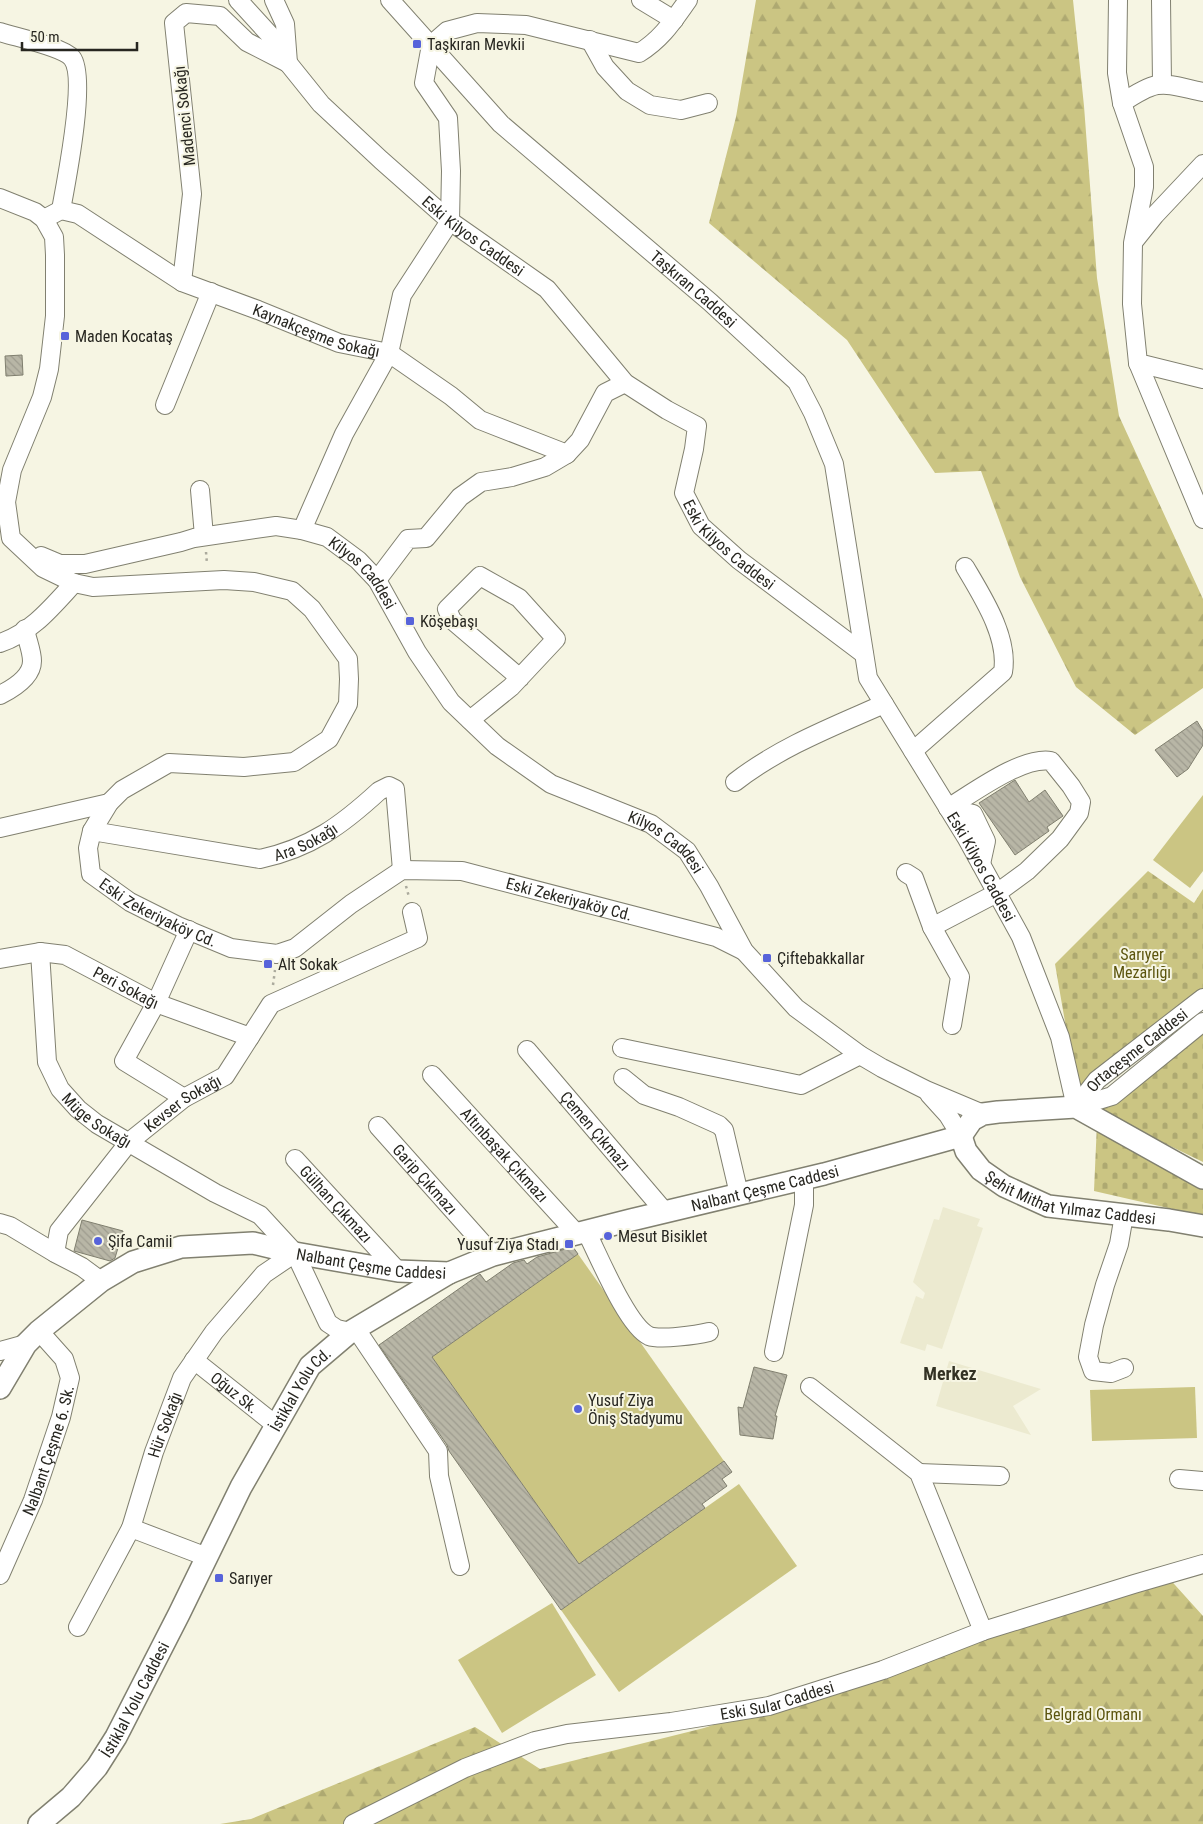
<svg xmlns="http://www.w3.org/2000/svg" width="1203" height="1824" font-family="'Roboto Condensed',sans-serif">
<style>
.built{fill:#ecead0}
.forest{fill:url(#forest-firs)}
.cemetery{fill:url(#cemetery-stones)}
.park{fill:#cbc583}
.building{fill:url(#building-back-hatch);stroke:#807f6f}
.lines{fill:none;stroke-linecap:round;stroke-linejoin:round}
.minor-casing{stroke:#818070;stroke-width:20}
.major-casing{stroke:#818070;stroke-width:24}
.path{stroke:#abaa9d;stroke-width:2.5;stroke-dasharray:2.5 4;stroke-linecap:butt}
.minor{stroke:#fff;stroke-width:18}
.major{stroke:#fff;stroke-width:21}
.poi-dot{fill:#5763da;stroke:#f6f5e3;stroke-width:2}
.labels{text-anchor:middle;stroke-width:4;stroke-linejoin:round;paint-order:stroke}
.poi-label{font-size:16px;fill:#272620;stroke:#f6f5e3;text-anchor:start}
.street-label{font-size:16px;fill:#272620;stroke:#f6f5e3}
.park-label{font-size:16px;fill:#5b540d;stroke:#f6f5e3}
.neighbourhood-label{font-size:18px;font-weight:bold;fill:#333224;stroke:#f6f5e3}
</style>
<defs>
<pattern id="forest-firs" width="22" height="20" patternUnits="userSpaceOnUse" patternTransform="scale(1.25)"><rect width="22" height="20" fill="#cbc583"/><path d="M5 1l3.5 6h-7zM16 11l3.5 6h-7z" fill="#aea971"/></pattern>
<pattern id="cemetery-stones" width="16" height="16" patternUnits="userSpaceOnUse" patternTransform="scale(1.25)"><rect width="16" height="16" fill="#cbc583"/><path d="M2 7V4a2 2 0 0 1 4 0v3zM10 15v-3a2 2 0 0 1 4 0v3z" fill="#aea971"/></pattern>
<pattern id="building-back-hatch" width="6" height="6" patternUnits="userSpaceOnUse" patternTransform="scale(1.25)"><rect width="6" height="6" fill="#b8b6a6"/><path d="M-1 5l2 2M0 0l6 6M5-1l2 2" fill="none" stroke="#9e9c8f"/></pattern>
</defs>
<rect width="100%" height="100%" fill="#f6f5e3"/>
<!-- built -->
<g class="built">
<polygon points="943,1207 980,1219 977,1226 983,1228 942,1349 927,1344 925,1351 900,1343 916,1296 923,1299 925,1293 913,1282 934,1219 939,1220"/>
<polygon points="949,1361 1041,1389 1013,1406 1031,1435 936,1406"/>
</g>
<!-- forest -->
<g class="forest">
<polygon points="756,0 1073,0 1084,106 1097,278 1119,416 1203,599 1203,688 1135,735 1076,687 1020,577 981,471 935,473 847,340 709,223 736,117"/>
<polygon points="1166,1575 1203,1616 1203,1824 220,1824 251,1819 475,1727 540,1769 704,1728"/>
</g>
<!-- cemetery -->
<g class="cemetery">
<polygon points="1148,871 1194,903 1203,889 1203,992 1078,1097 1055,964"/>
<polygon points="1203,1028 1203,1162 1094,1109"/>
<polygon points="1097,1123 1203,1177 1203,1216 1094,1191"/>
</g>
<!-- park -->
<g class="park">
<polygon points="1203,795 1203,871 1190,888 1153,860"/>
<polygon points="578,1254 724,1461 579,1564 432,1357"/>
<polygon points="1195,1387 1197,1438 1092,1441 1090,1390"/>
<polygon points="739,1484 797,1566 619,1692 561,1610"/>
<polygon points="552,1603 596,1675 502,1733 458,1660"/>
</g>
<!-- building -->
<g class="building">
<polygon points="22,355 23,375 6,376 5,356"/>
<polygon points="1197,721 1203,731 1203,745 1188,769 1177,777 1155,750"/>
<polygon points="1015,780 1029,802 1045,790 1063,816 1047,827 1049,831 1015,855 979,803"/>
<polygon points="82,1220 123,1231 115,1258 110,1261 74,1251"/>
<polygon points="573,1247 578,1254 432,1357 579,1564 724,1461 732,1472 722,1479 727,1486 702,1504 705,1508 561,1610 449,1451 447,1445 379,1345 480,1274 486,1282 513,1263 524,1260 527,1264 537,1257"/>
<polygon points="754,1367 787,1375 775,1416 777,1416 773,1439 740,1435 738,1407 743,1408"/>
</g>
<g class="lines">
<!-- minor casing -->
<g class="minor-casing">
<g id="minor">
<path id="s1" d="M238,0L269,34L288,63L321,104L381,160L450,221L547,289L625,383L667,410L697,426L694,449L684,493L701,526L739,560L864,654"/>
<path id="s2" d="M390,0L501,124L710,302L797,382L813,413L834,464L868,678L966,837L1021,937L1060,1037L1076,1107"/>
<polyline points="641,0 674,20"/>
<polyline points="1118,0 1117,73 1122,103 1144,167 1144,187 1133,243 1132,304 1138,363 1203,379"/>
<polyline points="1161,0 1162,83"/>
<path d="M0,32C15,37 63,47 72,58C87,77 66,183 61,210"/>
<polyline points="590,40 605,67 627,91 650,105 681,110 708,103"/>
<path d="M1122,103C1159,78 1161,83 1203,92"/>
<path id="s3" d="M0,198L35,212L44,219L54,237L55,255V316L49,369L42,397L12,470L6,502L11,538L43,568L74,583L93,587L224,580L254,582L292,591L312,609L348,659L349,679L348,704L329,739L294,762L244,767L169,763L122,790L109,803L92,831L88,848L91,874L130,902L178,926L231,948L277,954L295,948L351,904L402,870L462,871L716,937L744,951"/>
<path id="s4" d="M44,219L61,210L78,214L182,282L258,310L339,343L389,353L451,396L480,420L567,454"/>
<polyline points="1135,240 1155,215 1203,164"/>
<polyline points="182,282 192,194 174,23 186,13 220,16 247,42 288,63 285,24 274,0"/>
<polyline points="1138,363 1203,519"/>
<polyline points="165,405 211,292"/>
<polyline points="200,490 204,536"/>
<path d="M302,530L344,434L389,353L402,295L450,221L451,171L448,118L424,83L431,45L447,31L477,23L526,25L639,53C662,39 673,21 688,0"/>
<path id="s5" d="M41,556L60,564H85L181,542L194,538L276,526L302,530L327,537L358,560L377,580L417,652L451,702L497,746L551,784L651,824L687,851L709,886L744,951L796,1008L860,1055L882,1068L926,1090L983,1114"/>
<polyline points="377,580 408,539 426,538 460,497 481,482 512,477 545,467 567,454 580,440 605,393 625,383"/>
<path d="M0,643C31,633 52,607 74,583"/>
<path d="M0,695C12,689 32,677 32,661C32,651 27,640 25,629"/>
<polyline points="470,720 511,687 556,639 519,598 480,576 447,609 452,620 520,678"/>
<path d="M913,751L1003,672C1009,637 982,596 965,567"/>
<path d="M735,782C780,747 832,727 884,704"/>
<polyline points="948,808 973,814 986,841 981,864"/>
<polyline points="0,828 109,803"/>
<path id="s6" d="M92,831L260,859C311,848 342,825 379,791L389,786L395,789L402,870"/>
<polyline points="906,873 914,878 932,927 960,977 952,1025"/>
<path d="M932,927L997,893L1027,871L1060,839L1079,813L1081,802L1071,786L1051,761C1022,756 973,793 948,808"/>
<path id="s7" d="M40,952L47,1062L60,1089L78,1109L97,1124L215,1193L260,1215L295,1253L328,1323L337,1329L350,1332"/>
<path id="s8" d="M0,959L40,952L65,955L156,1003L250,1037"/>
<polyline points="622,1048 801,1085 860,1055"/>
<path id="s9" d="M527,1050L665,1212"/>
<path id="s10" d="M432,1075L577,1234"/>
<polyline points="623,1078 644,1095 679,1107 719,1125 724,1130 739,1194"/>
<polyline points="929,1094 948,1115 961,1136"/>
<polyline points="184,1098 124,1061 156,1003 189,930"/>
<path id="s11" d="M1076,1107L1097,1080L1203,998"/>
<polyline points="1076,1107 1112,1096 1203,1022"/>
<path id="s12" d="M378,1126L493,1255"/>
<path id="s13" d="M295,1159L398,1271"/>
<polyline points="0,1223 10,1226 55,1253 82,1267 101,1281"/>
<path d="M586,1231C598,1254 627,1326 649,1336C660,1340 697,1335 709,1332"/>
<path id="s14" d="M55,1253L59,1231L129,1142L184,1098L225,1076L271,1004L418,938L412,912"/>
<polyline points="356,1329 438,1451 439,1476 460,1566"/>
<polyline points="0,1351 26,1344"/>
<polyline points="774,1352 804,1205 804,1178"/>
<path id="s15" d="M194,1360L277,1426"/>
<polyline points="1124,1368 1111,1373 1093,1371 1088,1357 1094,1325 1105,1285 1119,1244 1124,1215"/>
<polyline points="810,1387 919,1473 983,1631"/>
<polyline points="919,1473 1000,1476"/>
<polyline points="1179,1479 1203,1481"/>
<polyline points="131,1528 207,1557"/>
<path id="s16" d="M0,1575L33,1500L61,1417L70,1378L64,1359L39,1331"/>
<path id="s17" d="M78,1627L131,1528L154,1452L182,1378L214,1332L264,1274L295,1253"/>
<path id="s18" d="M353,1824L465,1768L535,1741L567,1734L671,1722L769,1706L883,1670L983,1631L1134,1584L1203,1564"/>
</g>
</g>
<!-- major casing -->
<g class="major-casing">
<g id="major">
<path id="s19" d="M961,1136L966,1151L981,1170L1004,1186L1048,1206L1169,1220L1203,1226"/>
<polyline points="961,1136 972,1120 983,1114 998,1112 1076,1107 1203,1178"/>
<path id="s20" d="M0,1388L26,1344L39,1331L101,1281L133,1262L181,1247L253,1243L295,1253L398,1271L449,1273L493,1255L631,1220L824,1174L961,1136"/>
<path id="s21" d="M39,1824L71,1797L97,1767L116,1737L179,1614L241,1487L310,1366L350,1332L449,1273"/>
</g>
</g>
<!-- path -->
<g class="path">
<polyline points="206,552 207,564"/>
<polyline points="406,886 409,897"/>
<polyline points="273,985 275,970"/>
</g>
<!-- minor -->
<use href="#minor" class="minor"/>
<!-- major -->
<use href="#major" class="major"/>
</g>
<!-- markers -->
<g class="poi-dot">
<rect x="412" y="39" width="10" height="10" rx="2.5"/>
<rect x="60" y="331" width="10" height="10" rx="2.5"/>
<rect x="405" y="616" width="10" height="10" rx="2.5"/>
<rect x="762" y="953" width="10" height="10" rx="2.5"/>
<rect x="263" y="959" width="10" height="10" rx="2.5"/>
<circle cx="608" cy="1236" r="5"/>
<circle cx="98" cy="1241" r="5"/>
<rect x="564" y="1239" width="10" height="10" rx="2.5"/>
<circle cx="578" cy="1409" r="5"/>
<rect x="214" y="1573" width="10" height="10" rx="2.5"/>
</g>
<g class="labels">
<!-- poi labels -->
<g class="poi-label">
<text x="427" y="50">Taşkıran Mevkii</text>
<text x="75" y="342">Maden Kocataş</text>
<text x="420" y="627">Köşebaşı</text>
<text x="777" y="964">Çiftebakkallar</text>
<text x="278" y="970">Alt Sokak</text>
<text x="618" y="1242">Mesut Bisiklet</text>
<text x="108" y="1247">Şifa Camii</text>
<text x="559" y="1250" text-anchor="end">Yusuf Ziya Stadı</text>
<text x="588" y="1406">Yusuf Ziya<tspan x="588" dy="18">Öniş Stadyumu</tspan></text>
<text x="229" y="1584">Sarıyer</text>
</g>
<!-- street labels -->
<g class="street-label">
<text transform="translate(184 116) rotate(-96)" y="6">Madenci Sokağı</text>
<text dy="6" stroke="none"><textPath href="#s1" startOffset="335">Eski Kilyos Caddesi</textPath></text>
<text dy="6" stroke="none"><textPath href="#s2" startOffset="420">Taşkıran Caddesi</textPath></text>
<text dy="6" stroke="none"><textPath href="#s4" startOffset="304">Kaynakçeşme Sokağı</textPath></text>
<text dy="6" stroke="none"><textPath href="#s1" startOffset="770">Eski Kilyos Caddesi</textPath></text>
<text dy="6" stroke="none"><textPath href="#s5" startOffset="344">Kilyos Caddesi</textPath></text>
<text dy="6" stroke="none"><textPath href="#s6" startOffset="219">Ara Sokağı</textPath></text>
<text dy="6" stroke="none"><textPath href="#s5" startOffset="762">Kilyos Caddesi</textPath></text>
<text dy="6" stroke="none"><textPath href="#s2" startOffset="1086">Eski Kilyos Caddesi</textPath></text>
<text dy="6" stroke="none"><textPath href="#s3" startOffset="1694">Eski Zekeriyaköy Cd.</textPath></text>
<text dy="6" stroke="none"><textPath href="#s3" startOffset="1244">Eski Zekeriyaköy Cd.</textPath></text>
<text dy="6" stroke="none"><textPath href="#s8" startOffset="135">Peri Sokağı</textPath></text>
<text dy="6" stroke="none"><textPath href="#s11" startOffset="84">Ortaçeşme Caddesi</textPath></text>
<text dy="6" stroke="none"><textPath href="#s14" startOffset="202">Kevser Sokağı</textPath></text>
<text dy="6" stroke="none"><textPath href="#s7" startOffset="189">Müge Sokağı</textPath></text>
<text dy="6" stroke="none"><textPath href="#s9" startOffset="106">Çemen Çıkmazı</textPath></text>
<text dy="6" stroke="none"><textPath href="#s10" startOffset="108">Altınbaşak Çıkmazı</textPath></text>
<text dy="6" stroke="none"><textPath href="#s12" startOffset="71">Garip Çıkmazı</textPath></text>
<text dy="6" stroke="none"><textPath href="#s20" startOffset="835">Nalbant Çeşme Caddesi</textPath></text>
<text dy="6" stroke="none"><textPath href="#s19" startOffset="136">Şehit Mithat Yılmaz Caddesi</textPath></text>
<text dy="6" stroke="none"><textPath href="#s13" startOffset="61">Gülhan Çıkmazı</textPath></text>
<text dy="6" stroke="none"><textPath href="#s20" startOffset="429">Nalbant Çeşme Caddesi</textPath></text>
<text dy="6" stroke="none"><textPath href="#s21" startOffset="511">İstiklal Yolu Cd.</textPath></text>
<text dy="6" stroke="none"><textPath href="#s15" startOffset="52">Oğuz Sk.</textPath></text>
<text dy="6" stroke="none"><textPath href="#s17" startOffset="221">Hür Sokağı</textPath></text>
<text dy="6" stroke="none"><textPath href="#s16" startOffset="134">Nalbant Çeşme 6. Sk.</textPath></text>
<text dy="6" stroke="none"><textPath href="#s21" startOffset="159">İstiklal Yolu Caddesi</textPath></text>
<text dy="6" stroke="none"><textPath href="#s18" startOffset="446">Eski Sular Caddesi</textPath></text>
</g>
<!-- park labels -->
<g class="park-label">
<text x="1142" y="960">Sarıyer<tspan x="1142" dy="18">Mezarlığı</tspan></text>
<text x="1093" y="1720">Belgrad Ormanı</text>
</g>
<!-- neighbourhood labels -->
<g class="neighbourhood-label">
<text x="950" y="1380">Merkez</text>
</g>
</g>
<!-- scale -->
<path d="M22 42v8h115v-8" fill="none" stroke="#272620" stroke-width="2.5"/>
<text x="30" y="42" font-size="15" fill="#272620" stroke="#f6f5e3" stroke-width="4" paint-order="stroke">50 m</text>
</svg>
